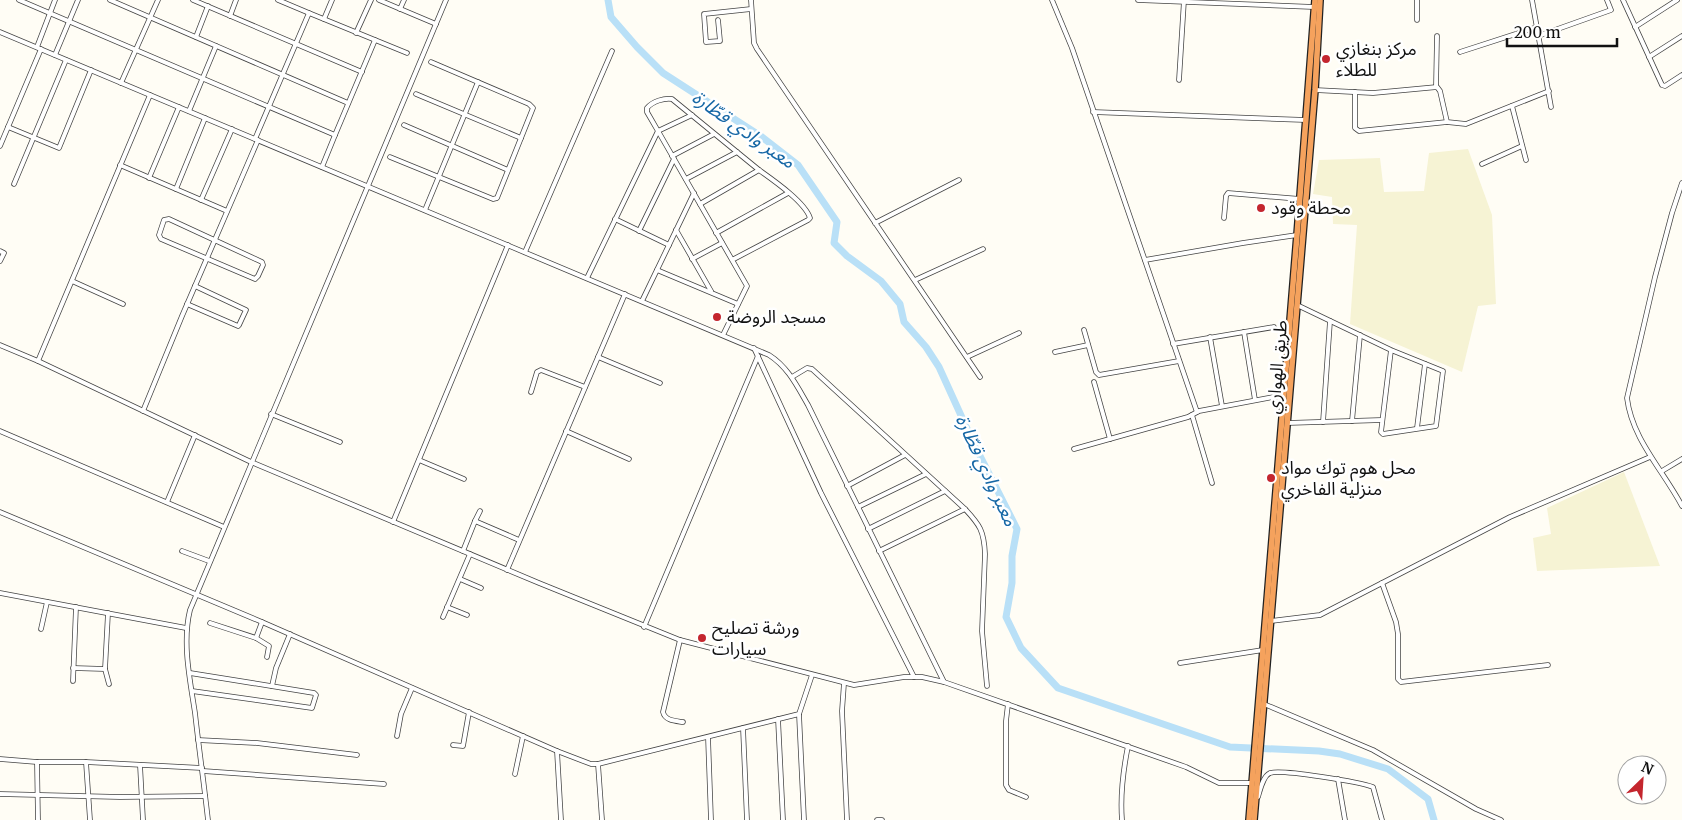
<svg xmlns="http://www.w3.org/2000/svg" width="1682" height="820" font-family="Merriweather,'Noto Sans Arabic',serif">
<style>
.farmland{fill:#f6f3d4}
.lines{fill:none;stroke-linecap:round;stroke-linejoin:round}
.river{stroke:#b9e0f7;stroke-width:7}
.minor-casing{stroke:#444;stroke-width:5.5}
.highway-casing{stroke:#222;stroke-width:8}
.minor{stroke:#fff;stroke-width:4}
.highway{stroke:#f5a25d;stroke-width:5.5}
.poi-dot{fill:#c4262e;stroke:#fff;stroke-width:2}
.labels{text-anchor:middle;stroke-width:5;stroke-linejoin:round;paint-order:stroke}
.poi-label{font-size:18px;fill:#111;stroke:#fff;text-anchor:start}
.street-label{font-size:18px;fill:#111;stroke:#fff}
.water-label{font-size:19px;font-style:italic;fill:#1768a6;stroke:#fff}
</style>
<rect width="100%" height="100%" fill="#fffdf5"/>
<!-- farmland -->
<g class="farmland">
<polygon points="1468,149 1492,215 1496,304 1478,306 1462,372 1350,324 1357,225 1333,224 1332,197 1313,194 1319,160 1380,158 1384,192 1424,191 1429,153"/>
<polygon points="1624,472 1660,566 1537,571 1533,538 1551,534 1547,508"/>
</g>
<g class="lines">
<!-- river -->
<polyline class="river" points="608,0 611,17 637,47 663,73 762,137 798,165 837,222 834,243 847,256 881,281 900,304 904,322 926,347 939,367 974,444 1017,529 1012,556 1012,583 1006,617 1021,648 1058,688 1230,747 1319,751 1340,754 1388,769 1428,799 1434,820"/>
<!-- minor casing -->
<g class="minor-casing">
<g id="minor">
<polyline points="19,0 335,135 375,40"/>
<polyline points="110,0 348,103"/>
<polyline points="193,0 362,72"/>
<polyline points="379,0 436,24"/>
<polyline points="751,0 754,43 757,49 980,377"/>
<polyline points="1052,0 1072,48 1197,412"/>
<polyline points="1138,0 1314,7"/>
<polyline points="1532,0 1551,107"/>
<polyline points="1623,0 1662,85 1665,86 1682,75"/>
<polyline points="400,9 404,0"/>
<polyline points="309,13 407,53"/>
<polyline points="230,16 236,0"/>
<polyline points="324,19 332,0"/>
<polyline points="718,20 720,41 706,42 704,14 751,9"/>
<polyline points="1417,20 1417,0"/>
<polyline points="1635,27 1677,0"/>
<path d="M0,32L769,355C788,367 797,386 808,405L944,682L1186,767L1219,783H1252"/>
<polyline points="356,33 371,0"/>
<polyline points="1538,36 1611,10 1607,0"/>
<polyline points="196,37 208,6"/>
<polyline points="37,47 55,0"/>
<polyline points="1460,52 1537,27"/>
<polyline points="55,55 78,0"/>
<polyline points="1649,57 1682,36"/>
<polyline points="1179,80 1184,0"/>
<polyline points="121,83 158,0"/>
<polyline points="1436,87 1437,36"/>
<polyline points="1315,90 1373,93 1437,87 1440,91 1447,122 1466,124 1549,91"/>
<polyline points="1355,92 1355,128 1359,131 1447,122"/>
<polyline points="416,94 521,138"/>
<polyline points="1512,106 1526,160"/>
<polyline points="189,111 216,46"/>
<polyline points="1093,112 1306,120"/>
<polyline points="404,125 508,170"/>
<polyline points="8,127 59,148 91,70"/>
<polyline points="255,139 309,13 278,0"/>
<polyline points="0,146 41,49"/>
<polyline points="672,156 714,134"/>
<polyline points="390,157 493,199 497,198 533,108 529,104 431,62"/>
<polyline points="1482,164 1522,146"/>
<polyline points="120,165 227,211"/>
<polyline points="322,167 335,135"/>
<polyline points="149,178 179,107"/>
<polyline points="686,179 737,152"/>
<path d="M1682,183L1672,213L1655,277L1627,398C1632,439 1663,470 1682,506"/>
<polyline points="14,184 66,60"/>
<polyline points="176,189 205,118"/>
<polyline points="201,200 232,129"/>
<polyline points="700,204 759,170"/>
<polyline points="425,210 478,82"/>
<polyline points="1224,218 1226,196 1228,193 1300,199"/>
<polygon points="169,219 262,262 263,265 258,276 255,279 161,239 159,235 164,220"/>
<polyline points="615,219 669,245"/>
<polyline points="875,223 959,180"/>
<polyline points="676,230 711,291"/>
<polyline points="639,231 674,159"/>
<polyline points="716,233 788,193"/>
<polyline points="0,251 4,253 0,261"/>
<polyline points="525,252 612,51"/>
<polyline points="692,259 722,243"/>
<polyline points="1145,260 1243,243 1297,235"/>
<polyline points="657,270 738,304"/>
<polyline points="587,278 658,131 692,115"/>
<polyline points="915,280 983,249"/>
<polyline points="72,281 123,304"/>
<polyline points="642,301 694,193"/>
<polyline points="187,304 238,326 239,325 246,310 195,286"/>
<polyline points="1297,305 1391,350 1443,371 1436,426 1383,434 1381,432 1391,350"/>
<polyline points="1084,330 1096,372 1099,375 1179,361"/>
<polyline points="1244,332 1255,400"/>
<path d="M723,335L747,286L658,131L647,112V108C653,101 664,98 672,99L759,170C773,180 805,202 810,218L808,220L732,260"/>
<polyline points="1210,337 1222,406"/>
<polyline points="1173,344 1274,327"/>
<polyline points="0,345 38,361 251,462 539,583 680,640 854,685 904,677 922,677 944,682"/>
<polyline points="754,348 821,493 914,677"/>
<polyline points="1055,352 1088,345"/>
<polyline points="598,357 660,383"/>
<polyline points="967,357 1019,333"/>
<polyline points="38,361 150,95"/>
<path d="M792,377L807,368L812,369L965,509C980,525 984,531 985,554L982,631L987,686"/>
<polyline points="1094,382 1110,439"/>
<polyline points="531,392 537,372 541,370 585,387"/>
<polyline points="143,411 182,316 258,140"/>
<polyline points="271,414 340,442"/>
<polyline points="1192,415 1212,483"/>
<polyline points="1352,421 1360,335"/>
<polyline points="1323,422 1330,321"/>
<polyline points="1287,423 1382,420"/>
<polyline points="1417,428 1425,364"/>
<polyline points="0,431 224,527"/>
<polyline points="566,431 629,459"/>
<polyline points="1074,449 1188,417 1199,411 1284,395"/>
<polyline points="419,460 464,479"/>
<polyline points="1662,471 1682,459"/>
<polyline points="847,486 905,455"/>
<polyline points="167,502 195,435"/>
<polyline points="858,507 926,474"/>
<polyline points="0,512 262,622 557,751 591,764 598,764 799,714 812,675"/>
<polyline points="475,521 480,511"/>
<polyline points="393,522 508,245"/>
<polyline points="868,529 945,491"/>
<polyline points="182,551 209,561"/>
<polyline points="463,551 475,521 519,540"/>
<polyline points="879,551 965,509"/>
<polyline points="507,570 625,294"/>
<polyline points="460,579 481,588"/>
<polyline points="1382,583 1396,622 1398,634 1398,679 1401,682 1548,665"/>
<polyline points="0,593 186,628"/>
<polyline points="447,607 467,615"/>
<polyline points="443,617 470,554"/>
<polyline points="1271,621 1320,615 1510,517 1650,457"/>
<polyline points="210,623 256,638 262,622"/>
<polyline points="644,627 758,356"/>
<polyline points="41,629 47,602"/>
<polyline points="256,638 269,646 267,657"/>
<path d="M680,640L663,712C665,721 676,721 683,722"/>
<polyline points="1180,663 1263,650"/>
<polyline points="73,668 105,669 108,613"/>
<polyline points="105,669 109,684"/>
<polyline points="190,673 314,693 316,695 312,708 192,691"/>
<polyline points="73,681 76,607"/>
<polyline points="844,683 842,711 847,820"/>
<polyline points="272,686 276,668 290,634"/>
<polyline points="1008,704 1006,721 1006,785 1009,790 1026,797"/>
<polyline points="1264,704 1373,750 1476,809 1501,820"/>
<polyline points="799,714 804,820"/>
<polyline points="778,719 783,820"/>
<polyline points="743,728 747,820"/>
<polyline points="397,736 401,714 412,688"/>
<polyline points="708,737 711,820"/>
<polyline points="198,740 257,743 357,755"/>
<polyline points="453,745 463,746 469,712"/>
<polyline points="557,751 561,820"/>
<polyline points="0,759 37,762 86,762 202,768"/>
<polyline points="37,762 38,820"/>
<polyline points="86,762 90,820"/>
<polyline points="598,764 602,820"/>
<polyline points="140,765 143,820"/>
<polyline points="203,771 384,784"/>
<polyline points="515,774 523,736"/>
<polyline points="1338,779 1345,820"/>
<polyline points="0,794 120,797 205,796"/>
<path d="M1258,797C1260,790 1263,776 1270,773C1281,769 1360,782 1373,787L1382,820"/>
<path d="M208,820C204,784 199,749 195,713C190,680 182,643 190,610L446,0"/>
<polyline points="877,820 882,820"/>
<path d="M1122,820C1120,795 1123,771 1128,746"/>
</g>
</g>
<!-- highway casing -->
<g class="highway-casing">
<g id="highway">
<polyline points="1249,820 1297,235 1315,0"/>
<polyline points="1254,820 1315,90 1320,0"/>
</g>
</g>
<!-- minor -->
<use href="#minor" class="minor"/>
<!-- highway -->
<use href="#highway" class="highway"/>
</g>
<!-- markers -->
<g class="poi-dot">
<circle cx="1326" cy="59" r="5"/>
<circle cx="1261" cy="208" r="5"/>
<circle cx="717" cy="317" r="5"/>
<circle cx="1271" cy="478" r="5"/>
<circle cx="702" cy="638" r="5"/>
</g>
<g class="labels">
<!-- poi labels -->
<g class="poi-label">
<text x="1336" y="55">مركز بنغازي<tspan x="1336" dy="21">للطلاء</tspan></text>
<text x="1271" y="214">محطة وقود</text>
<text x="727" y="323">مسجد الروضة</text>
<text x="1281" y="474">محل هوم توك مواد<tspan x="1281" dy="21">منزلية الفاخري</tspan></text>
<text x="712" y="634">ورشة تصليح<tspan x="712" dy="21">سيارات</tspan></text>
</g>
<!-- street labels -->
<g class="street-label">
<text transform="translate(1277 367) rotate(-85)" y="6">طريق الهواري</text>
</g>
<!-- water labels -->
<g class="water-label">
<text transform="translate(744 129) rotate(35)" y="7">معبر وادي قطّارة</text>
<text transform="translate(987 470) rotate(65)" y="7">معبر وادي قطّارة</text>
</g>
</g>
<!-- north arrow -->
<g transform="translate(1642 780) rotate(25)"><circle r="24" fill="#ffffff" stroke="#a0a0a0"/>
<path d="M0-4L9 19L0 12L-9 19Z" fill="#c4262e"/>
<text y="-8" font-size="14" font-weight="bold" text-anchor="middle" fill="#111111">N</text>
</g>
<!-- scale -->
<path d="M1507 38v8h110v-8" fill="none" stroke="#111111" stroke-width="2.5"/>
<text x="1514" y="38" font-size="15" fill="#111111" stroke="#ffffff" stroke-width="4" paint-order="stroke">200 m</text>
</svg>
